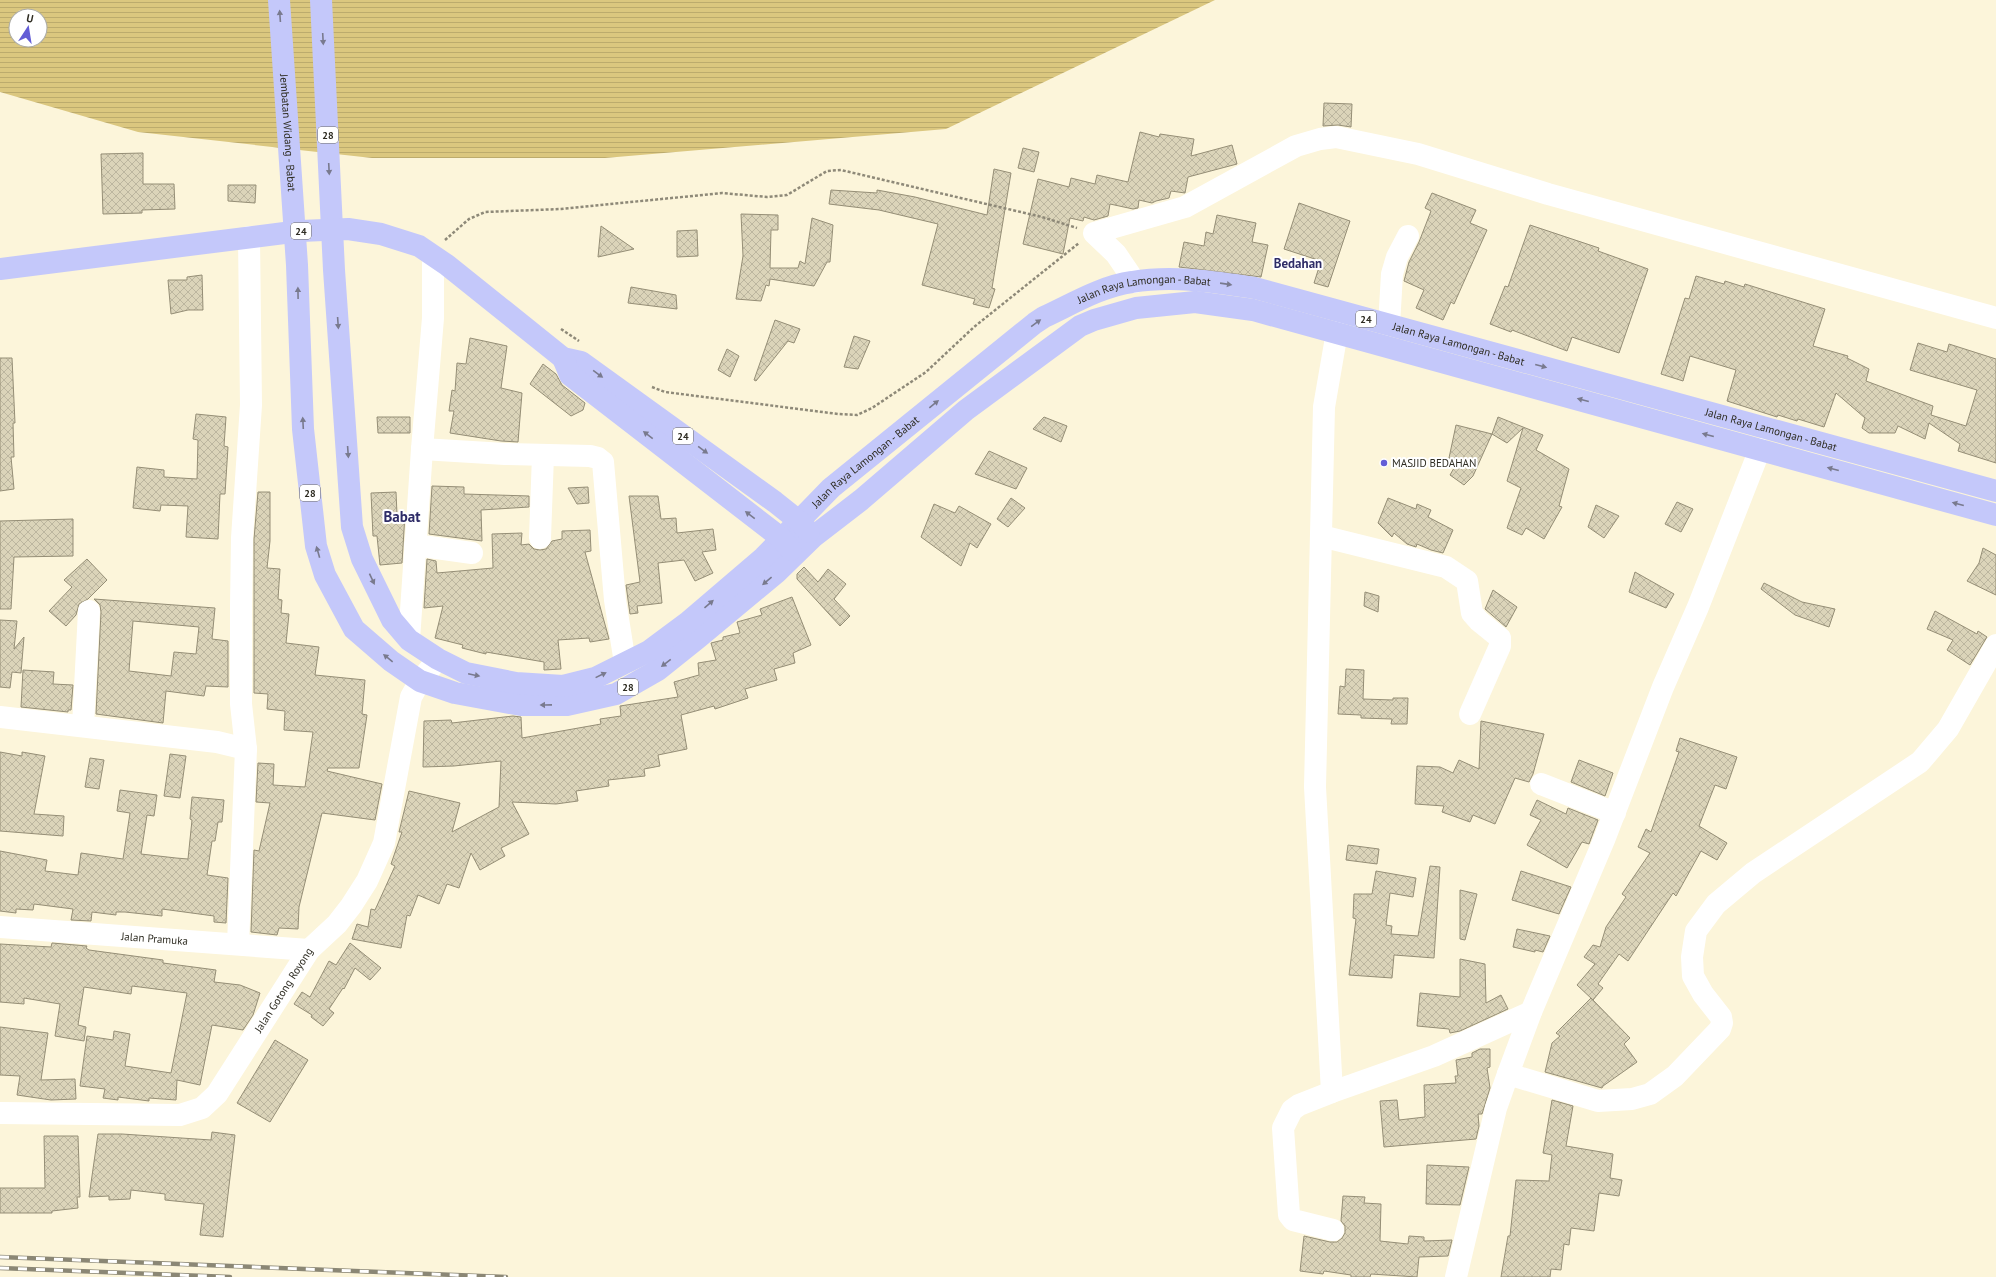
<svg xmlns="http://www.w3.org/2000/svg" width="1996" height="1277" font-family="'PT Sans',sans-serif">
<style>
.water{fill:url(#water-rules);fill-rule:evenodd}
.building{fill:url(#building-cross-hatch);stroke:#958e76;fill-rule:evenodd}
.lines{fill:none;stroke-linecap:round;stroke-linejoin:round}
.path{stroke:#8e8978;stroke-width:2.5;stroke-dasharray:3 2;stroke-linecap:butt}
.minor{stroke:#fff;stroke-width:22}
.highway{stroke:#c4c8fa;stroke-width:22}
.rail-casing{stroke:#8b8775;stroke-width:4.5}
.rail{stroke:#fff;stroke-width:3;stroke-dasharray:9;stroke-linecap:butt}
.oneway{fill:#797a8e}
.poi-dot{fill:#635dd6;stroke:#fff;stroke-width:1.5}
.labels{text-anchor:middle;stroke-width:4;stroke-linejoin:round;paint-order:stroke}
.shield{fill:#fff;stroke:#6d6b64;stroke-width:1}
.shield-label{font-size:10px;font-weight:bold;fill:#2e2c22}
.street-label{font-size:11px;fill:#2e2c22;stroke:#fff}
.poi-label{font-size:11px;fill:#2e2c22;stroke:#fff;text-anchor:start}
.quarter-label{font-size:13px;font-weight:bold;fill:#2e2c67;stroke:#fff}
.district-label{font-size:15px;font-weight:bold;fill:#2e2c67;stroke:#fff}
</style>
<defs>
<pattern id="water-rules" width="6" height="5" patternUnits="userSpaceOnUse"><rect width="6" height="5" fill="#dbc77f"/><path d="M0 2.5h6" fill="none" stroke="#bcab6d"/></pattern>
<pattern id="building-cross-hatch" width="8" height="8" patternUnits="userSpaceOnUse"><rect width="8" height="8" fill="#dbd4b9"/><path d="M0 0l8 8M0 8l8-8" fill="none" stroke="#bcb69f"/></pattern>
</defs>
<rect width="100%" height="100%" fill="#fcf5da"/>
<!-- water -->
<path class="water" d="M0,0H1215L946,129L605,158H372L138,132L0,92ZM16,16H40V40H16Z"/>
<!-- building -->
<g class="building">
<polygon points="1324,103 1352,104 1351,127 1338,125 1323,126"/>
<polygon points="1140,132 1159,137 1160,134 1194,139 1191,156 1232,145 1237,164 1188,177 1185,193 1171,191 1169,198 1156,201 1152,203 1139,200 1138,208 1133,209 1110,204 1108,216 1094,220 1084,217 1083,221 1070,218 1063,254 1023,244 1038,179 1069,187 1071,178 1095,184 1097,175 1128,182"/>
<polygon points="1023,148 1039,152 1034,172 1018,168"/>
<polygon points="143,153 143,184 174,184 175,209 142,210 142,213 103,214 101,154"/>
<polygon points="994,169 1011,173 992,288 995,289 989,308 973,304 975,299 922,285 938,224 879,210 829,204 831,190 877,193 877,190 915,197 987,215"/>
<polygon points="228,185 256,185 255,203 228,201"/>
<polygon points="1432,193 1476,210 1470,223 1487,230 1454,304 1451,302 1443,320 1416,308 1424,290 1404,281 1409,262 1419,242 1431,211 1425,208"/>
<polygon points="1299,203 1350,221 1328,287 1314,283 1321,261 1284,249"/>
<polygon points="741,214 778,215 778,230 771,230 770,268 798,268 800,261 805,264 812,218 833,225 830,262 827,262 814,286 770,279 769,286 766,285 761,301 736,299 743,256"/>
<polygon points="1217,215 1256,223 1252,242 1268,245 1261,277 1179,267 1184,242 1204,246 1206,232 1213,234"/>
<polygon points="1530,225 1599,248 1598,251 1648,269 1619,353 1572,337 1567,351 1512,330 1511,332 1490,324 1505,286 1508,287"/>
<polygon points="601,226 634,249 598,257"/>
<polygon points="697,230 698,256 677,257 677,231"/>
<polygon points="202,275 203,310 188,310 171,314 168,280 187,280 187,277"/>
<polygon points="1696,276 1724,284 1725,281 1744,287 1745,284 1825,309 1813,346 1848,356 1847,358 1869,369 1866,381 1933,406 1931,415 1966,426 1977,390 1910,370 1918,343 1947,352 1949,344 1996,359 1996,463 1958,451 1960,444 1929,423 1925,439 1898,426 1895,433 1869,433 1862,428 1865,418 1836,393 1824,427 1798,419 1797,421 1778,415 1777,417 1727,401 1736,370 1690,356 1683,381 1661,374 1685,298 1689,299"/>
<polygon points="631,287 676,295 677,309 628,303"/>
<polygon points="775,320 800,329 794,343 788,341 756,381 754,380"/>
<polygon points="854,336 870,341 858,369 844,367"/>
<polygon points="470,338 507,346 501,388 522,393 518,442 501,441 450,433 454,411 449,411 452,390 455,391 457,363 466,364"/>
<polygon points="727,349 739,356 730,377 718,370"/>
<polygon points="0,358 12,358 15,423 13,423 14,457 11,457 14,489 0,491"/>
<polygon points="543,364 556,374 562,385 585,403 583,410 571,416 530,384"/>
<polygon points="196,414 226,417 224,446 228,447 225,494 220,494 218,539 186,537 188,506 161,505 160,511 133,508 137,467 164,470 164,477 197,479 198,440 193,439"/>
<polygon points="377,417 410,417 410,433 378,433"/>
<polygon points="1044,417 1067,426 1061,442 1033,429"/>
<polygon points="1498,417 1543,435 1536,450 1569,469 1559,506 1562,507 1544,539 1526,528 1522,535 1507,528 1521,488 1507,481 1523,428 1507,443 1492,434"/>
<polygon points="1456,425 1492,434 1473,476 1464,485 1450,475 1458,461 1449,458"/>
<polygon points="989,451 1027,468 1016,489 975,474"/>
<polygon points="432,486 464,487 464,494 529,496 529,507 481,510 482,541 429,534"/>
<polygon points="588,487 589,503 577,504 568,488"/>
<polygon points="258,492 270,492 270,541 267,568 280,569 278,599 282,600 281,613 289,614 286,643 319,647 315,675 365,680 362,714 367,715 359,768 328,768 327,771 382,784 375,820 322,813 299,907 298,929 279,928 277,935 251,932 254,850 259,851 270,803 256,802 258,763 274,764 273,785 305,787 313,732 284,730 285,711 267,709 268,694 254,693 254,539"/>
<polygon points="396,492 397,514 405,514 402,563 380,565 377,536 373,536 371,493"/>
<polygon points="629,496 658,496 661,519 676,518 677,533 713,529 716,550 702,552 713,573 695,581 684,560 658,563 662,603 637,606 638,613 630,614 626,585 640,582"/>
<polygon points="1011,498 1025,508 1008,527 997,519"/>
<polygon points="1388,498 1416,509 1417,504 1431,510 1428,517 1453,530 1443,553 1431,550 1417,544 1416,547 1407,544 1394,533 1392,537 1378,523"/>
<polygon points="1677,502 1693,509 1681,532 1665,524"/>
<polygon points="934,504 955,513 959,506 991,524 977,548 970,543 961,566 921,537"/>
<polygon points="1596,505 1619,516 1604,538 1588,527"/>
<polygon points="73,519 73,556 14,557 11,609 0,609 0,521"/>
<polygon points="590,530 591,551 585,552 609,639 590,642 589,638 558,640 561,669 544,670 544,662 486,652 486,654 462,648 463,645 435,638 443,606 424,608 427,559 436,561 437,573 493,568 492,534 522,533 521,545 529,544 534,549 540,550 546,549 552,541 562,539 562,531"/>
<polygon points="1983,548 1996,555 1996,595 1967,581 1979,563"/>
<polygon points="87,559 107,580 88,599 79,604 76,615 66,626 49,611 72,587 64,580"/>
<polygon points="804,567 818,582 828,569 846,584 834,599 850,616 840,626 797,579 797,574"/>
<polygon points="1635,572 1674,594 1666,608 1629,592"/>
<polygon points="1764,583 1802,602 1835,609 1829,627 1795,615 1761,589"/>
<polygon points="1493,590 1517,607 1506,627 1485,609"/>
<polygon points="1365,592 1379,596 1378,612 1364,606"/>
<polygon points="792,597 811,645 793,653 795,663 774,669 777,680 745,689 748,698 715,709 714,706 681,715 687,749 658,755 660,766 644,769 645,776 608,780 609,786 576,791 578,801 556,804 512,802 529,834 501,848 505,856 480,870 471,853 459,888 447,884 439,904 418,895 410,916 407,915 401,948 352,939 357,924 368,927 371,909 375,910 395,866 391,864 402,832 399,832 409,791 460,803 452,832 499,807 501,761 454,766 423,767 424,721 451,720 452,723 513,716 521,717 522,738 601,724 600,719 621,716 620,706 678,697 674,682 699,675 698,663 716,660 711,643 723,640 723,637 740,633 737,622 762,615 760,609"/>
<path d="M94,599L215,608L212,639L228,641V687L206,686L204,696L166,691L163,723L96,714L101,612L100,605ZM133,621L199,627L196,654L174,652L171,676L129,671Z"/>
<polygon points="1935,611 1977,634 1978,631 1987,637 1970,665 1947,650 1953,640 1927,629"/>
<polygon points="0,620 17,621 14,649 24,637 21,673 12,672 10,688 0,687"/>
<polygon points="1346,669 1364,670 1363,699 1393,700 1393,698 1408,698 1407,724 1391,724 1392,719 1361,718 1361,715 1338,714 1340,686 1345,687"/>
<polygon points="23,670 54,672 53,684 73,685 71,710 68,710 68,712 21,707"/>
<polygon points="1481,721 1544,734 1533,774 1529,782 1515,778 1495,824 1473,815 1470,822 1442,812 1444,806 1415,804 1417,766 1440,767 1453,773 1459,760 1479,769"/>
<polygon points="1680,738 1737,757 1726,789 1715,785 1699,826 1727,843 1717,860 1701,851 1676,896 1673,893 1628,961 1619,954 1598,984 1603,988 1593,1000 1577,985 1595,964 1584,957 1593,945 1600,947 1606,927 1626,897 1622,894 1650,853 1638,847 1646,829 1651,832 1679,752 1676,751"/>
<polygon points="0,752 22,756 22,752 45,756 34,814 64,816 63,836 0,831"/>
<polygon points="170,754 186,756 180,798 164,796"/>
<polygon points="90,758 104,760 99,789 85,787"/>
<polygon points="1579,760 1613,773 1605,796 1571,782"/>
<polygon points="120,790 157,795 154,816 147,815 141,854 176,858 188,859 192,820 190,819 192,797 224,800 222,822 218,822 215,841 212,841 207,875 228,878 226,923 214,922 214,916 162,909 162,916 125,912 116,912 116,915 92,912 91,921 71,920 73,909 34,904 33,910 16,909 16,913 0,911 0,851 47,860 45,871 78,875 81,853 123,859 130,813 117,811"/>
<polygon points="1537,800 1566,814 1568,808 1598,820 1589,844 1582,842 1567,868 1527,845 1541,820 1530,815"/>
<polygon points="1348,845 1379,849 1377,864 1346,860"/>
<polygon points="1430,866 1440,867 1434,958 1394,955 1392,978 1349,975 1356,919 1353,918 1354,894 1372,894 1376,871 1416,878 1413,897 1390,893 1386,925 1392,926 1391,934 1418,936"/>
<polygon points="1521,871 1571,887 1559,914 1512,900"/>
<polygon points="1460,890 1477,894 1465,940 1460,939"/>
<polygon points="1517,929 1550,936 1543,952 1535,950 1535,952 1513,947"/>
<polygon points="52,943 87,946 86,948 89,950 163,960 163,963 216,970 214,982 240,985 260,993 253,1015 243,1030 212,1025 200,1085 177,1080 176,1100 149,1098 149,1101 118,1097 118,1100 103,1098 105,1089 80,1086 87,1036 113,1040 114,1031 130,1034 125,1066 171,1073 187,993 132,986 131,994 84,987 78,1025 86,1027 84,1041 55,1036 60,1004 24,998 24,1004 0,1002 0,944 51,947"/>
<polygon points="350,943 381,968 370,980 355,968 344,989 343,988 329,1009 334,1013 323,1026 311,1017 312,1015 294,1004 302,992 310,997 329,961 336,965"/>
<polygon points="1460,959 1485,964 1486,1003 1501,995 1508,1009 1460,1031 1450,1033 1449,1029 1417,1026 1420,993 1460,997"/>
<polygon points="1591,998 1630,1038 1624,1044 1637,1062 1603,1086 1602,1088 1545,1072 1552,1043 1560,1036 1556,1033"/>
<polygon points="0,1027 48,1033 41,1080 75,1079 76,1099 51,1100 17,1095 20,1076 0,1075"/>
<polygon points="275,1040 308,1060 270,1122 237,1103"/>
<polygon points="1480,1049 1490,1049 1490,1067 1487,1068 1490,1088 1482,1114 1478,1114 1479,1126 1476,1139 1384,1147 1380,1101 1397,1100 1399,1120 1425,1117 1424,1085 1456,1083 1455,1076 1458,1076 1456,1060 1472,1057 1472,1053"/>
<polygon points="1552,1100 1573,1106 1566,1146 1613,1154 1610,1178 1622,1180 1619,1196 1599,1193 1594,1231 1571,1228 1569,1245 1564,1244 1561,1270 1551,1269 1550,1277 1501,1277 1508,1236 1510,1236 1516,1180 1549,1181 1552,1155 1543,1153"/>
<polygon points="212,1132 235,1135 223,1237 200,1235 204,1204 165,1200 165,1194 131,1190 130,1199 109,1200 109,1196 89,1197 98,1134 122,1134 211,1140"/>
<polygon points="44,1136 78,1136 80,1197 77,1197 78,1208 52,1211 52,1213 0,1213 0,1188 45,1188"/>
<polygon points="1427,1165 1469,1167 1460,1205 1426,1204"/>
<polygon points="1343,1196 1365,1197 1364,1203 1381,1204 1380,1241 1408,1244 1409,1236 1424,1237 1424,1241 1452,1240 1448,1256 1419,1257 1417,1277 1371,1274 1370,1277 1351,1277 1351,1275 1324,1271 1323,1274 1300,1271 1304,1236 1330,1242 1337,1242 1342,1238 1345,1233 1345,1226 1341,1221"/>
</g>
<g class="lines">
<!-- path -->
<g class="path">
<polyline points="445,240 469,219 485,212 561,209 722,193 767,197 787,195 827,171 841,170 1042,217 1077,228"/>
<polyline points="561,329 579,341"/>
<polyline points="652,387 665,392 681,394 838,414 857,415 872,408 926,372 974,327 1079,243"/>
</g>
<!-- minor -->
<g class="minor">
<polyline points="433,256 433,318 422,449 505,454 590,456 598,458 603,462 615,600 625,663"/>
<polyline points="1135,282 1116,254 1094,233 1185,207 1296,146 1320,139 1336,137 1418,154 1548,194 1996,318"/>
<polyline points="1389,325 1392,274 1397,257 1408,236"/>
<polyline points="1321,536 1446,567 1467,581 1472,613 1479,621 1500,638 1500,646 1470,714"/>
<polyline points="540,538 543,455"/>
<polyline points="415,545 472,553"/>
<polyline points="409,640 422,449"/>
<polyline points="0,717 217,742 246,749"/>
<polyline points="83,726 89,611"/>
<polyline points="1541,784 1615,813"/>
<path id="s1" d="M0,927L309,950"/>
<polyline points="238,944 246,749 241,704 241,606 242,538 251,405 249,237"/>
<polyline points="1508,1074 1598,1101 1632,1099 1650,1094 1675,1076 1720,1029 1722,1023 1721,1017 1703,994 1693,976 1692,957 1696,931 1716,904 1753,873 1920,762 1948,729 1996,645"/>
<polyline points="1332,1092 1315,787 1324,407 1337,332"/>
<path id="s2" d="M0,1113L180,1115L202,1108L217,1094L309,950L337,924L351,906L367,881L384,843L411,697L420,681L438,659"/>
<polyline points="1333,1230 1293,1220 1289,1215 1283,1128 1292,1110 1299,1105 1332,1092 1434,1056 1531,1012"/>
<polyline points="1456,1277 1496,1108 1508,1074 1531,1012 1604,840 1663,687 1698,607 1760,449"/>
</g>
<!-- highway -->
<g class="highway">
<path id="s3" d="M279,0L297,265L303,429L316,546L325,575L354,629L391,661L420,681L455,693L521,705H567L616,694L658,670L698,638L776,573L813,537L861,500L966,410L1080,326L1094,320L1136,308L1195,302L1253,310L1996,515"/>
<path id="s4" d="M321,0L334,270L352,527L362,559L392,620L409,640L438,659L466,673L516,683L563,686L595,678L649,651L688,622L764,557L831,488L1035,323L1044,317C1072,304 1102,286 1132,282C1174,275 1214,282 1255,288L1996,491"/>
<polyline points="0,269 300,231 348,229 381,234 419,246 447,265 563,358 581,362 775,502 800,522 809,532"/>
<polyline points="563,358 570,375 781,538 791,550"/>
</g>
<!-- rail casing -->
<g class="rail-casing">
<g id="rail">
<polyline points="0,1257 506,1277"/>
<polyline points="0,1268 230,1277"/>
</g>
</g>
<!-- rail -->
<use href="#rail" class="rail"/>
</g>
<!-- one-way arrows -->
<defs><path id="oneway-solid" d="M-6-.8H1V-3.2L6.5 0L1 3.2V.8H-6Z"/></defs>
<g class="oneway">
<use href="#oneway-solid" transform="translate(280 16) rotate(-94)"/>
<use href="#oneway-solid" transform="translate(323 39) rotate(87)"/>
<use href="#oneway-solid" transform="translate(329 169) rotate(87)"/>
<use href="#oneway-solid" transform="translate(1226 284) rotate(8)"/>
<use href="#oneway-solid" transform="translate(298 293) rotate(-91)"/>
<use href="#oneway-solid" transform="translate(338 323) rotate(86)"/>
<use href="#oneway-solid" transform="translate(1036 323) rotate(-36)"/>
<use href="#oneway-solid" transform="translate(1541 366) rotate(15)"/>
<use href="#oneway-solid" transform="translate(598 374) rotate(36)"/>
<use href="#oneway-solid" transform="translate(1583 400) rotate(-165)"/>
<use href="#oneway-solid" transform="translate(934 404) rotate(-39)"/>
<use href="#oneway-solid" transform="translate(303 423) rotate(-93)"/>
<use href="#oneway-solid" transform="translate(648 435) rotate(-142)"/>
<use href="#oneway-solid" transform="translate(1708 435) rotate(-165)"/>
<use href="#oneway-solid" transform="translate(703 450) rotate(36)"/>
<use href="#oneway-solid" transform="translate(348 452) rotate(86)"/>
<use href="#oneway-solid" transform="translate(1833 469) rotate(-165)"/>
<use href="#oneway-solid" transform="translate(1958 504) rotate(-165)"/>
<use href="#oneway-solid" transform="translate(750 515) rotate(-143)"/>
<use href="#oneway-solid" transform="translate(318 552) rotate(-106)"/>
<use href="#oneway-solid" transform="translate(372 579) rotate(65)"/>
<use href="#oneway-solid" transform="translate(767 581) rotate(140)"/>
<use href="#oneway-solid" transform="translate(709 604) rotate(-41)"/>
<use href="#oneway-solid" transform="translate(388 658) rotate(-141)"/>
<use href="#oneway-solid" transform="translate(666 663) rotate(142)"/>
<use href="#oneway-solid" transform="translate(474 675) rotate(12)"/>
<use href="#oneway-solid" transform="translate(601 675) rotate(-26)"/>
<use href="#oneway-solid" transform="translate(546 705) rotate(179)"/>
</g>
<!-- markers -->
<circle class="poi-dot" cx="1384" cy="463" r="4"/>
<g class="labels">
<!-- shield labels -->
<g class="shield">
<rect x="318" y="127" width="20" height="16" rx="3"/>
<rect x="291" y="223" width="20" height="16" rx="3"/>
<rect x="1356" y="311" width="20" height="16" rx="3"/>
<rect x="673" y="428" width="20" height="16" rx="3"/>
<rect x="300" y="485" width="20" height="16" rx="3"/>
<rect x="618" y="679" width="20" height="16" rx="3"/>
</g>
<g class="shield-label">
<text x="328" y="139">28</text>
<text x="301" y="235">24</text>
<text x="1366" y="323">24</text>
<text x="683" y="440">24</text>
<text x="310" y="497">28</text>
<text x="628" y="691">28</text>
</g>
<!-- street labels -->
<g class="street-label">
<text dy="4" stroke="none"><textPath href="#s3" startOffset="133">Jembatan Widang - Babat</textPath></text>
<text dy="4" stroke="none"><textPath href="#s4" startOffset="1537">Jalan Raya Lamongan - Babat</textPath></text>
<text dy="4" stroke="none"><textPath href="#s4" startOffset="1861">Jalan Raya Lamongan - Babat</textPath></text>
<text dy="4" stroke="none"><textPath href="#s4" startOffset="2185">Jalan Raya Lamongan - Babat</textPath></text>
<text dy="4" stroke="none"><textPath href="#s4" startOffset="1201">Jalan Raya Lamongan - Babat</textPath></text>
<text dy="4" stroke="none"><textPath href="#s1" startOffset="155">Jalan Pramuka</textPath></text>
<text dy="4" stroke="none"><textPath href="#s2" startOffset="347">Jalan Gotong Royong</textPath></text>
</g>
<!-- poi labels -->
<g class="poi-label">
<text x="1392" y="467">MASJID BEDAHAN</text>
</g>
<!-- quarter labels -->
<g class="quarter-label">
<text x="1298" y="268">Bedahan</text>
</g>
<!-- district labels -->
<g class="district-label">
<text x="402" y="522">Babat</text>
</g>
</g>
<!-- north arrow -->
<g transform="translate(28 28) rotate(12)"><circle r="19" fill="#ffffff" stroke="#ababa7"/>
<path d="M0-3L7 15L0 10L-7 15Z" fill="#635dd6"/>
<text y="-6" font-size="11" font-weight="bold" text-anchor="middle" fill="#2e2c22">U</text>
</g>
</svg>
